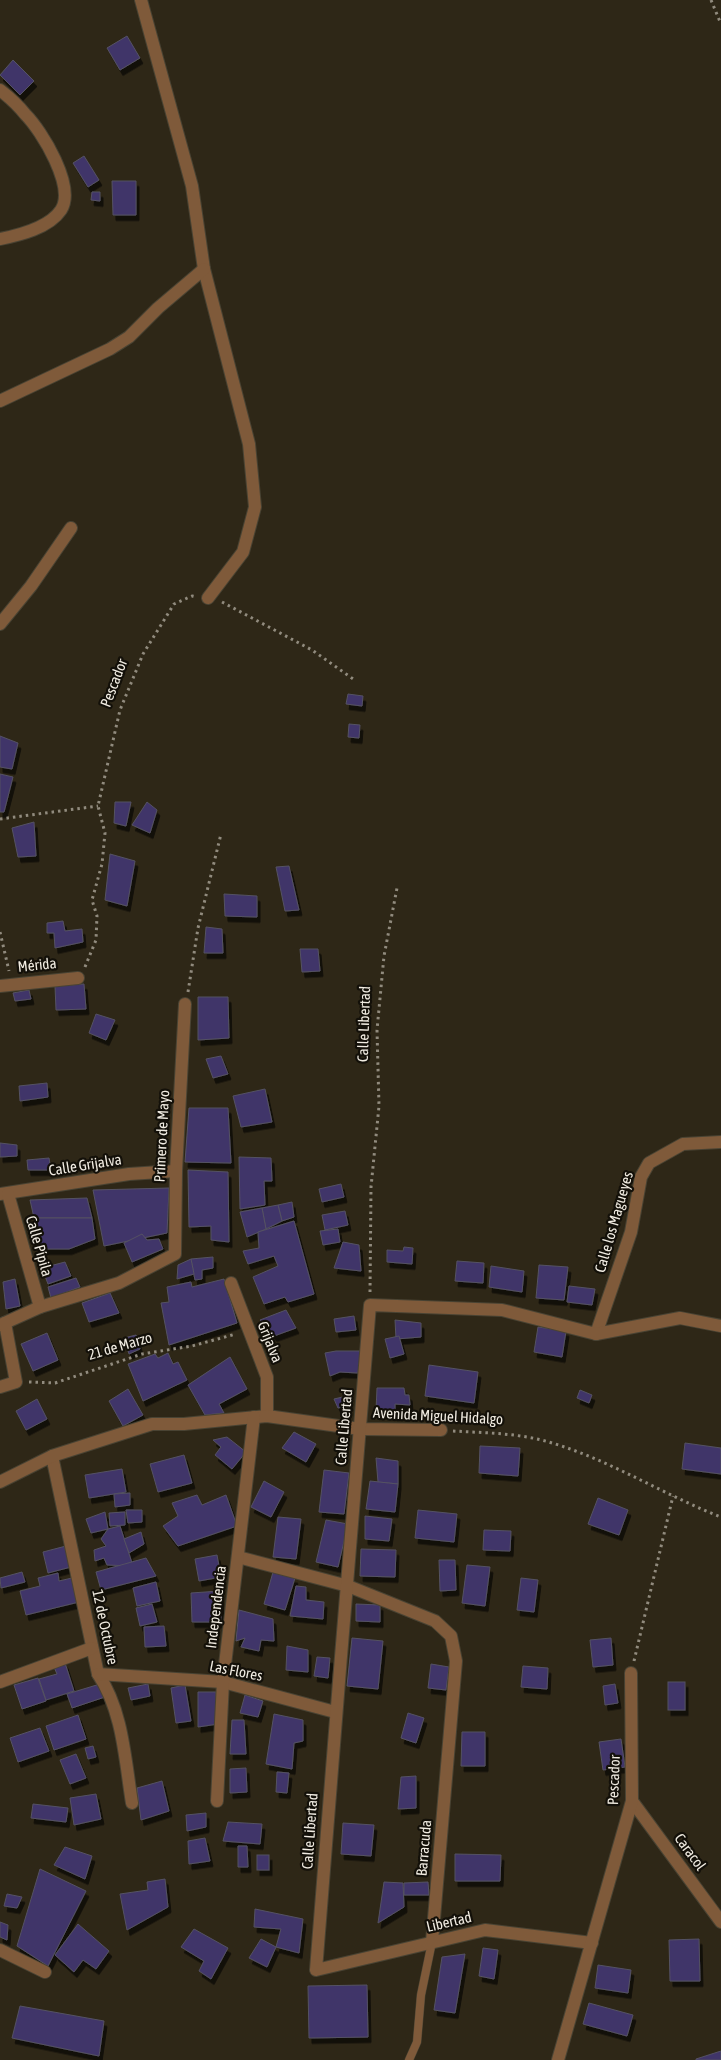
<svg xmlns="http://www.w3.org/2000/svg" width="721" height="2060" font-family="'Asap Condensed',sans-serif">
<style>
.building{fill:#413469;stroke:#545263;filter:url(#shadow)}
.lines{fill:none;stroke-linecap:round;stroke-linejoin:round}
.service-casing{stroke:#494333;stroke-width:9}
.minor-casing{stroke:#494333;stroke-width:14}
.path{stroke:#918b7e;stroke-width:3;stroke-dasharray:2.5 4;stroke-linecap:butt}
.service{stroke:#7f5a3a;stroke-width:8}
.minor{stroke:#7f5a3a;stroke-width:12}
.labels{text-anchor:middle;stroke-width:4.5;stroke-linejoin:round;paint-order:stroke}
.street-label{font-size:15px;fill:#f1ece2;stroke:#131009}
</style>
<defs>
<filter id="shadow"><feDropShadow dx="3" dy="5.5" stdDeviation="0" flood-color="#0009"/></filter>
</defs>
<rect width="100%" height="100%" fill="#2e2717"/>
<!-- building -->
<g class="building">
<polygon points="127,36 140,58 120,70 107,48"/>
<polygon points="13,60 34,81 20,95 0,75"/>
<polygon points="84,156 99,180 88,187 73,163"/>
<polygon points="112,181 136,181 136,215 113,215"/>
<polygon points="92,192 100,192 100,201 91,200"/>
<polygon points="348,694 363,696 362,706 346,704"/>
<polygon points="349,724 360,725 359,738 348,737"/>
<polygon points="0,736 18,743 12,769 0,767"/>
<polygon points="0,774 13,777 4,812 0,812"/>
<polygon points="115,802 131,802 126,826 114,823"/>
<polygon points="147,802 157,810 150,833 132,825"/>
<polygon points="34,822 36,856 18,857 12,828"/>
<polygon points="110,854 135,861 127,906 105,900"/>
<polygon points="289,866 299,910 285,911 276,867"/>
<polygon points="224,894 257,896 257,917 225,916"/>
<polygon points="63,921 65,931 82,929 83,942 55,948 54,933 47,933 47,923"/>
<polygon points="206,927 222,929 223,953 204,953"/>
<polygon points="300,949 318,949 320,971 302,972"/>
<polygon points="84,984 86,1009 56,1010 55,986"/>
<polygon points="29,990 31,999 15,1001 13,993"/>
<polygon points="198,997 228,997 229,1038 198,1040"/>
<polygon points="96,1014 115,1020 106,1040 89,1033"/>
<polygon points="221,1056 228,1074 213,1078 206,1059"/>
<polygon points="47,1083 48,1097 20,1101 19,1086"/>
<polygon points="265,1089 272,1122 241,1127 233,1096"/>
<polygon points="189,1108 228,1108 231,1163 185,1162"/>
<polygon points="0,1143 17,1145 17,1156 0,1157"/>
<polygon points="239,1157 271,1158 272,1181 264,1181 265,1205 240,1209"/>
<polygon points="49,1158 51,1170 28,1170 27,1160"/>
<polygon points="188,1170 228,1172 229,1242 211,1240 211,1226 189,1227"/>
<polygon points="341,1184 344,1197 322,1202 319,1189"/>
<polygon points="169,1188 167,1233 104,1246 93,1190"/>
<polygon points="87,1198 92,1218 34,1218 30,1200"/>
<polygon points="292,1202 294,1217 282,1221 278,1205"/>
<polygon points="278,1205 282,1221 266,1229 262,1208"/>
<polygon points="262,1208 266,1229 247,1237 240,1212"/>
<polygon points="345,1211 348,1225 325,1230 322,1215"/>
<polygon points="34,1218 92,1218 95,1239 69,1249 40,1249"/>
<polygon points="294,1221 314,1294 288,1302 285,1297 264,1304 253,1277 278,1266 274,1256 248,1264 243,1251 259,1248 258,1232"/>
<polygon points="338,1229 340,1242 323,1245 320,1231"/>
<polygon points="142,1234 147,1240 159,1239 163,1249 132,1262 124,1243"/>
<polygon points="343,1242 359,1245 361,1271 334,1268"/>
<polygon points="404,1247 413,1248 412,1264 387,1262 387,1250 403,1251"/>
<polygon points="213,1257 213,1268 202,1270 202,1279 195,1280 191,1259"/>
<polygon points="191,1259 194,1274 177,1279 178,1265"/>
<polygon points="457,1261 484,1263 483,1283 455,1281"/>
<polygon points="65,1262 71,1276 48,1284 42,1268"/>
<polygon points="539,1265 568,1267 564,1300 536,1298"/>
<polygon points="491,1266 524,1271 522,1292 489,1287"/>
<polygon points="76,1278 80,1287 51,1298 48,1287"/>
<polygon points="15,1279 20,1306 6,1309 3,1282"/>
<polygon points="224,1279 237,1323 169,1345 161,1303 169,1302 167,1287 191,1282 192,1287"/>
<polygon points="569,1286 595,1289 592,1305 567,1302"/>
<polygon points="110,1293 119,1313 89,1322 82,1303"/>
<polygon points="286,1310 296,1328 274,1336 260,1320"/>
<polygon points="354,1316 356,1330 336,1332 334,1319"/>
<polygon points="395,1320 421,1323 421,1337 396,1339"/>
<polygon points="538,1327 566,1331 562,1357 534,1352"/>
<polygon points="47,1333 58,1360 33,1371 21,1344"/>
<polygon points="136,1335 140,1349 129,1354 124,1338"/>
<polygon points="399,1336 404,1354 390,1358 385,1339"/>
<polygon points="336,1351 361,1351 358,1373 340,1372 330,1376 325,1353"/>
<polygon points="168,1353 173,1364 178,1362 187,1380 143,1401 128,1364 155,1354 158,1358"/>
<polygon points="230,1357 247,1389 219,1404 224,1413 205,1415 188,1385"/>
<polygon points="429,1365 478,1372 474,1403 425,1396"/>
<polygon points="377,1388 404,1388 405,1395 409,1395 410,1405 395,1404 395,1410 376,1411"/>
<polygon points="128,1389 143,1415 123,1426 109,1401"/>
<polygon points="580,1390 592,1395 589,1403 577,1398"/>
<polygon points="347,1396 350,1405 338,1408 334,1399"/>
<polygon points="37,1399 47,1419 26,1430 16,1411"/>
<polygon points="294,1432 316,1444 306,1462 282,1448"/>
<polygon points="227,1437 246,1452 232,1469 215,1455 221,1447 213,1440"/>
<polygon points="685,1443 721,1448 721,1474 682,1469"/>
<polygon points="480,1446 520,1448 518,1476 479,1473"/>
<polygon points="184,1455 192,1483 158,1492 150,1464"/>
<polygon points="376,1458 398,1461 398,1484 378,1482"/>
<polygon points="122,1469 126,1492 89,1498 85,1475"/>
<polygon points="324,1470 349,1473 344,1514 319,1512"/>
<polygon points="264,1481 284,1492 271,1517 251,1507"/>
<polygon points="370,1481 398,1484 395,1512 366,1509"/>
<polygon points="130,1493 130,1505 115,1507 114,1494"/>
<polygon points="197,1495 202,1505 226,1495 237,1526 178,1546 163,1526 178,1516 172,1503"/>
<polygon points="598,1498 628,1510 619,1535 588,1524"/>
<polygon points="126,1510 142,1510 142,1522 128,1523"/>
<polygon points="418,1510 457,1514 454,1542 415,1538"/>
<polygon points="105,1512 108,1529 91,1533 86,1519"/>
<polygon points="125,1512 125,1525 110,1526 109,1513"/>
<polygon points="365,1516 392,1519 389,1541 365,1539"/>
<polygon points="278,1517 301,1519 296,1559 273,1557"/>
<polygon points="326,1520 348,1524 338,1567 316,1562"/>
<polygon points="120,1526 133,1566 107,1565 104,1558 95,1561 94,1550 106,1546 101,1539 108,1529"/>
<polygon points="484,1530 511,1531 510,1551 483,1550"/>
<polygon points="141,1532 144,1544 129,1553 124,1539"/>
<polygon points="66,1546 71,1567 48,1573 43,1552"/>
<polygon points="361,1549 396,1550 395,1577 360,1576"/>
<polygon points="217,1555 221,1577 199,1581 195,1559"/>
<polygon points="146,1558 156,1576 101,1590 96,1572"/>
<polygon points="439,1560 455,1560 456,1590 440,1591"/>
<polygon points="467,1565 490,1567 485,1606 462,1603"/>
<polygon points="22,1572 25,1582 1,1588 0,1578"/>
<polygon points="273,1572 295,1578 285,1610 264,1604"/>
<polygon points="58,1573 59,1581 72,1578 79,1602 26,1615 20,1591 40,1586 38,1578"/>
<polygon points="521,1578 538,1580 534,1612 517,1610"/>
<polygon points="156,1582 160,1601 137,1606 133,1588"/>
<polygon points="296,1586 306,1587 306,1600 324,1602 323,1619 290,1616"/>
<polygon points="220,1591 221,1622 192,1622 191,1593"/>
<polygon points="152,1604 157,1622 140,1626 136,1608"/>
<polygon points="356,1604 380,1605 380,1622 356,1621"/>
<polygon points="239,1610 273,1619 274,1641 261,1640 259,1651 241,1647 245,1638 236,1641"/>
<polygon points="164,1626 166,1646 145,1647 144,1627"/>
<polygon points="352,1638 383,1641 378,1689 347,1686"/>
<polygon points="611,1638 613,1665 593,1667 590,1640"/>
<polygon points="287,1646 308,1650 308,1672 286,1670"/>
<polygon points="317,1657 330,1658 328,1678 314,1676"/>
<polygon points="65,1663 74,1691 46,1700 39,1679 57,1674 54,1667"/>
<polygon points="431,1664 449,1667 446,1690 428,1688"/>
<polygon points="523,1666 548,1668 547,1689 521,1687"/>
<polygon points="38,1678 46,1701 22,1709 14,1685"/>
<rect x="668" y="1682" width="17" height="28"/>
<polygon points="100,1684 105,1697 72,1708 67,1694"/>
<polygon points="148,1684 150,1696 131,1700 128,1688"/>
<polygon points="615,1684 618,1703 605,1705 603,1686"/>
<polygon points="185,1685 191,1721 176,1723 171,1688"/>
<polygon points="198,1692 216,1692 218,1724 198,1727"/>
<polygon points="245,1695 263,1701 258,1717 240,1713"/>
<polygon points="408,1713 424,1718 416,1743 401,1738"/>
<polygon points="274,1714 303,1720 303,1741 294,1743 292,1769 266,1764"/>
<polygon points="78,1715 86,1739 54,1750 46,1726"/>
<polygon points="232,1720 244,1720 246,1754 230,1754"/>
<polygon points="40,1728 49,1751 18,1762 10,1738"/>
<polygon points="462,1732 485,1732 485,1766 461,1766"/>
<polygon points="621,1739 625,1767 603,1770 599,1742"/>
<polygon points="93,1746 96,1757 88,1759 85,1748"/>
<polygon points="76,1754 86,1778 70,1784 60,1760"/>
<polygon points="246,1768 247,1792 230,1793 230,1769"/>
<polygon points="277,1772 289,1773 287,1793 276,1792"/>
<polygon points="416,1776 416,1808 398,1809 401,1777"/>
<polygon points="162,1781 169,1811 141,1820 137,1788"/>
<polygon points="96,1794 101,1819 74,1825 70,1798"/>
<polygon points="33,1804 68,1808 66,1822 31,1818"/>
<polygon points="206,1813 206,1827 187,1831 186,1815"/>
<polygon points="228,1822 262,1824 260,1844 223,1841"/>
<polygon points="343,1823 374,1825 371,1856 341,1854"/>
<polygon points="205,1838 210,1861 189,1864 188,1841"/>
<polygon points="238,1846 247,1846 248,1867 238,1867"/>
<polygon points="65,1847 92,1856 85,1879 54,1865"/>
<polygon points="455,1854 501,1855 500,1881 455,1881"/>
<rect x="257" y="1855" width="12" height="15"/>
<polygon points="40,1869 86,1891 48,1966 17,1946"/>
<polygon points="165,1879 168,1907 127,1930 120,1894 148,1890 147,1882"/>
<polygon points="384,1882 403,1883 404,1907 378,1923"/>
<polygon points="428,1882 429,1895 404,1895 404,1883"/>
<polygon points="7,1894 22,1897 17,1908 4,1906"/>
<polygon points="255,1909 303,1919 299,1953 276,1947 281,1929 254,1927"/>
<polygon points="0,1922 8,1925 7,1940 0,1937"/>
<polygon points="78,1924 109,1951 96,1969 83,1960 74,1972 55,1955"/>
<polygon points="194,1929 228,1948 211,1979 199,1971 204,1961 181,1947"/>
<polygon points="261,1939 276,1947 267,1967 249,1958"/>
<polygon points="699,1939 700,1981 670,1981 669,1940"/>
<polygon points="483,1948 498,1950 494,1979 479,1976"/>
<polygon points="465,1954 455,2013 434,2010 442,1957"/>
<polygon points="598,1965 631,1970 628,1993 595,1988"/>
<polygon points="367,1985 368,2037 309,2038 308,1986"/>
<polygon points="589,2003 633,2015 627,2036 583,2024"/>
<polygon points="20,2006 104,2021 99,2056 12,2038"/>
<polygon points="721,2051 721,2060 696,2060 696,2059"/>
</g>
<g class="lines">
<!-- service casing -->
<g class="service-casing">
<polyline id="service" points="409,2060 417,2042 421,1995 432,1942"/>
</g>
<!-- minor casing -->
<g class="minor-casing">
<g id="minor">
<polyline points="141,0 192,186 204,269 249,444 255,507 243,552 208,598"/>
<path d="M0,90C9,97 18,105 25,114C42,131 76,187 61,210C49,228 20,235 0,239"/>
<polyline points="0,401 110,349 129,337 158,308 204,269"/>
<polyline points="0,624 31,586 71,528"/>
<polyline points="0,986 78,978"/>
<polyline points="0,1194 129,1174 176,1171"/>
<polyline points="8,1194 40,1307"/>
<polyline points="231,1283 267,1377 267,1416"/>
<polyline points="0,1325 40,1307 119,1283 175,1254 176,1171 185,1004"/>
<polyline points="596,1334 631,1232 641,1177 649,1163 683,1144 721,1142"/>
<polyline points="0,1387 16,1382 5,1323"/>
<path d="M52,1456L98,1674C123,1711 125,1760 132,1803"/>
<polyline points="0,1482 52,1456 152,1424 184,1424 267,1416 360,1429 441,1430"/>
<polyline points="238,1557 348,1586 435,1621 451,1636 456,1661 432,1942"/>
<polyline points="98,1674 223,1682 335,1712"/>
<polyline points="0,1682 92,1648"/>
<polyline points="217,1801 223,1682 254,1417"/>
<polyline points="632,1801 721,1922"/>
<path d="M592,1943L485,1930L316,1970C332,1748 353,1527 370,1305L502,1310L596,1334L680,1318L721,1326"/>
<polyline points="0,1950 45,1972"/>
<polyline points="558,2060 632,1801 631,1673"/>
</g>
</g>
<!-- path -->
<g class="path">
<polyline points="711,0 721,24"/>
<polyline points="222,602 312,650 356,681"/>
<polyline points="0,819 98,806"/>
<polyline points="0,932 9,971"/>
<polyline points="85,967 96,940 97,916 92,900 102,864 105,833 98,806 120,710 143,654 174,604 192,596 197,597"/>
<polyline points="188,992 198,928 221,834"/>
<polyline points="370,1292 371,1187 379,1106 377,1030 384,956 397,888"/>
<polyline points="29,1382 55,1383 142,1354 192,1346 236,1334"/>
<path d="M453,1431C486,1433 521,1433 552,1443C612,1461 664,1495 721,1517"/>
<polyline points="634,1661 673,1496"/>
</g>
<!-- service -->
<use href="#service" class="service"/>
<!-- minor -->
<use href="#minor" class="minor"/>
</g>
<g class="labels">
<!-- street labels -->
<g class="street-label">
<text transform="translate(114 683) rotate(-69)" y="5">Pescador</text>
<text transform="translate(37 965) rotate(-6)" y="5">Mérida</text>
<text transform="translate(364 1024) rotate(-88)" y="5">Calle Libertad</text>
<text transform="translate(162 1136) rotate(-87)" y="5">Primero de Mayo</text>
<text transform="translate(85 1165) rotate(-9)" y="5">Calle Grijalva</text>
<text transform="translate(614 1222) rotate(-74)" y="5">Calle los Magueyes</text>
<text transform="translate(39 1246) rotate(74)" y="5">Calle Pípila</text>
<text transform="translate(270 1342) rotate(68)" y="5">Grijalva</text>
<text transform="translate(120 1346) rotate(-16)" y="5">21 de Marzo</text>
<text transform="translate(438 1416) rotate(3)" y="5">Avenida Miguel Hidalgo</text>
<text transform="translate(344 1427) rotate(-85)" y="5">Calle Libertad</text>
<text transform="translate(216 1607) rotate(-83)" y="5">Independencia</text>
<text transform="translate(105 1627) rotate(78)" y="5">12 de Octubre</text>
<text transform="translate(236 1671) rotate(11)" y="5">Las Flores</text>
<text transform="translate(614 1780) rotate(-88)" y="5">Pescador</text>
<text transform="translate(310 1831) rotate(-86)" y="5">Calle Libertad</text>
<text transform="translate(424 1848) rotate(-85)" y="5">Barracuda</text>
<text transform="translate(690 1852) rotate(54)" y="5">Caracol</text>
<text transform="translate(449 1922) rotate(-13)" y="5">Libertad</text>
</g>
</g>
</svg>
